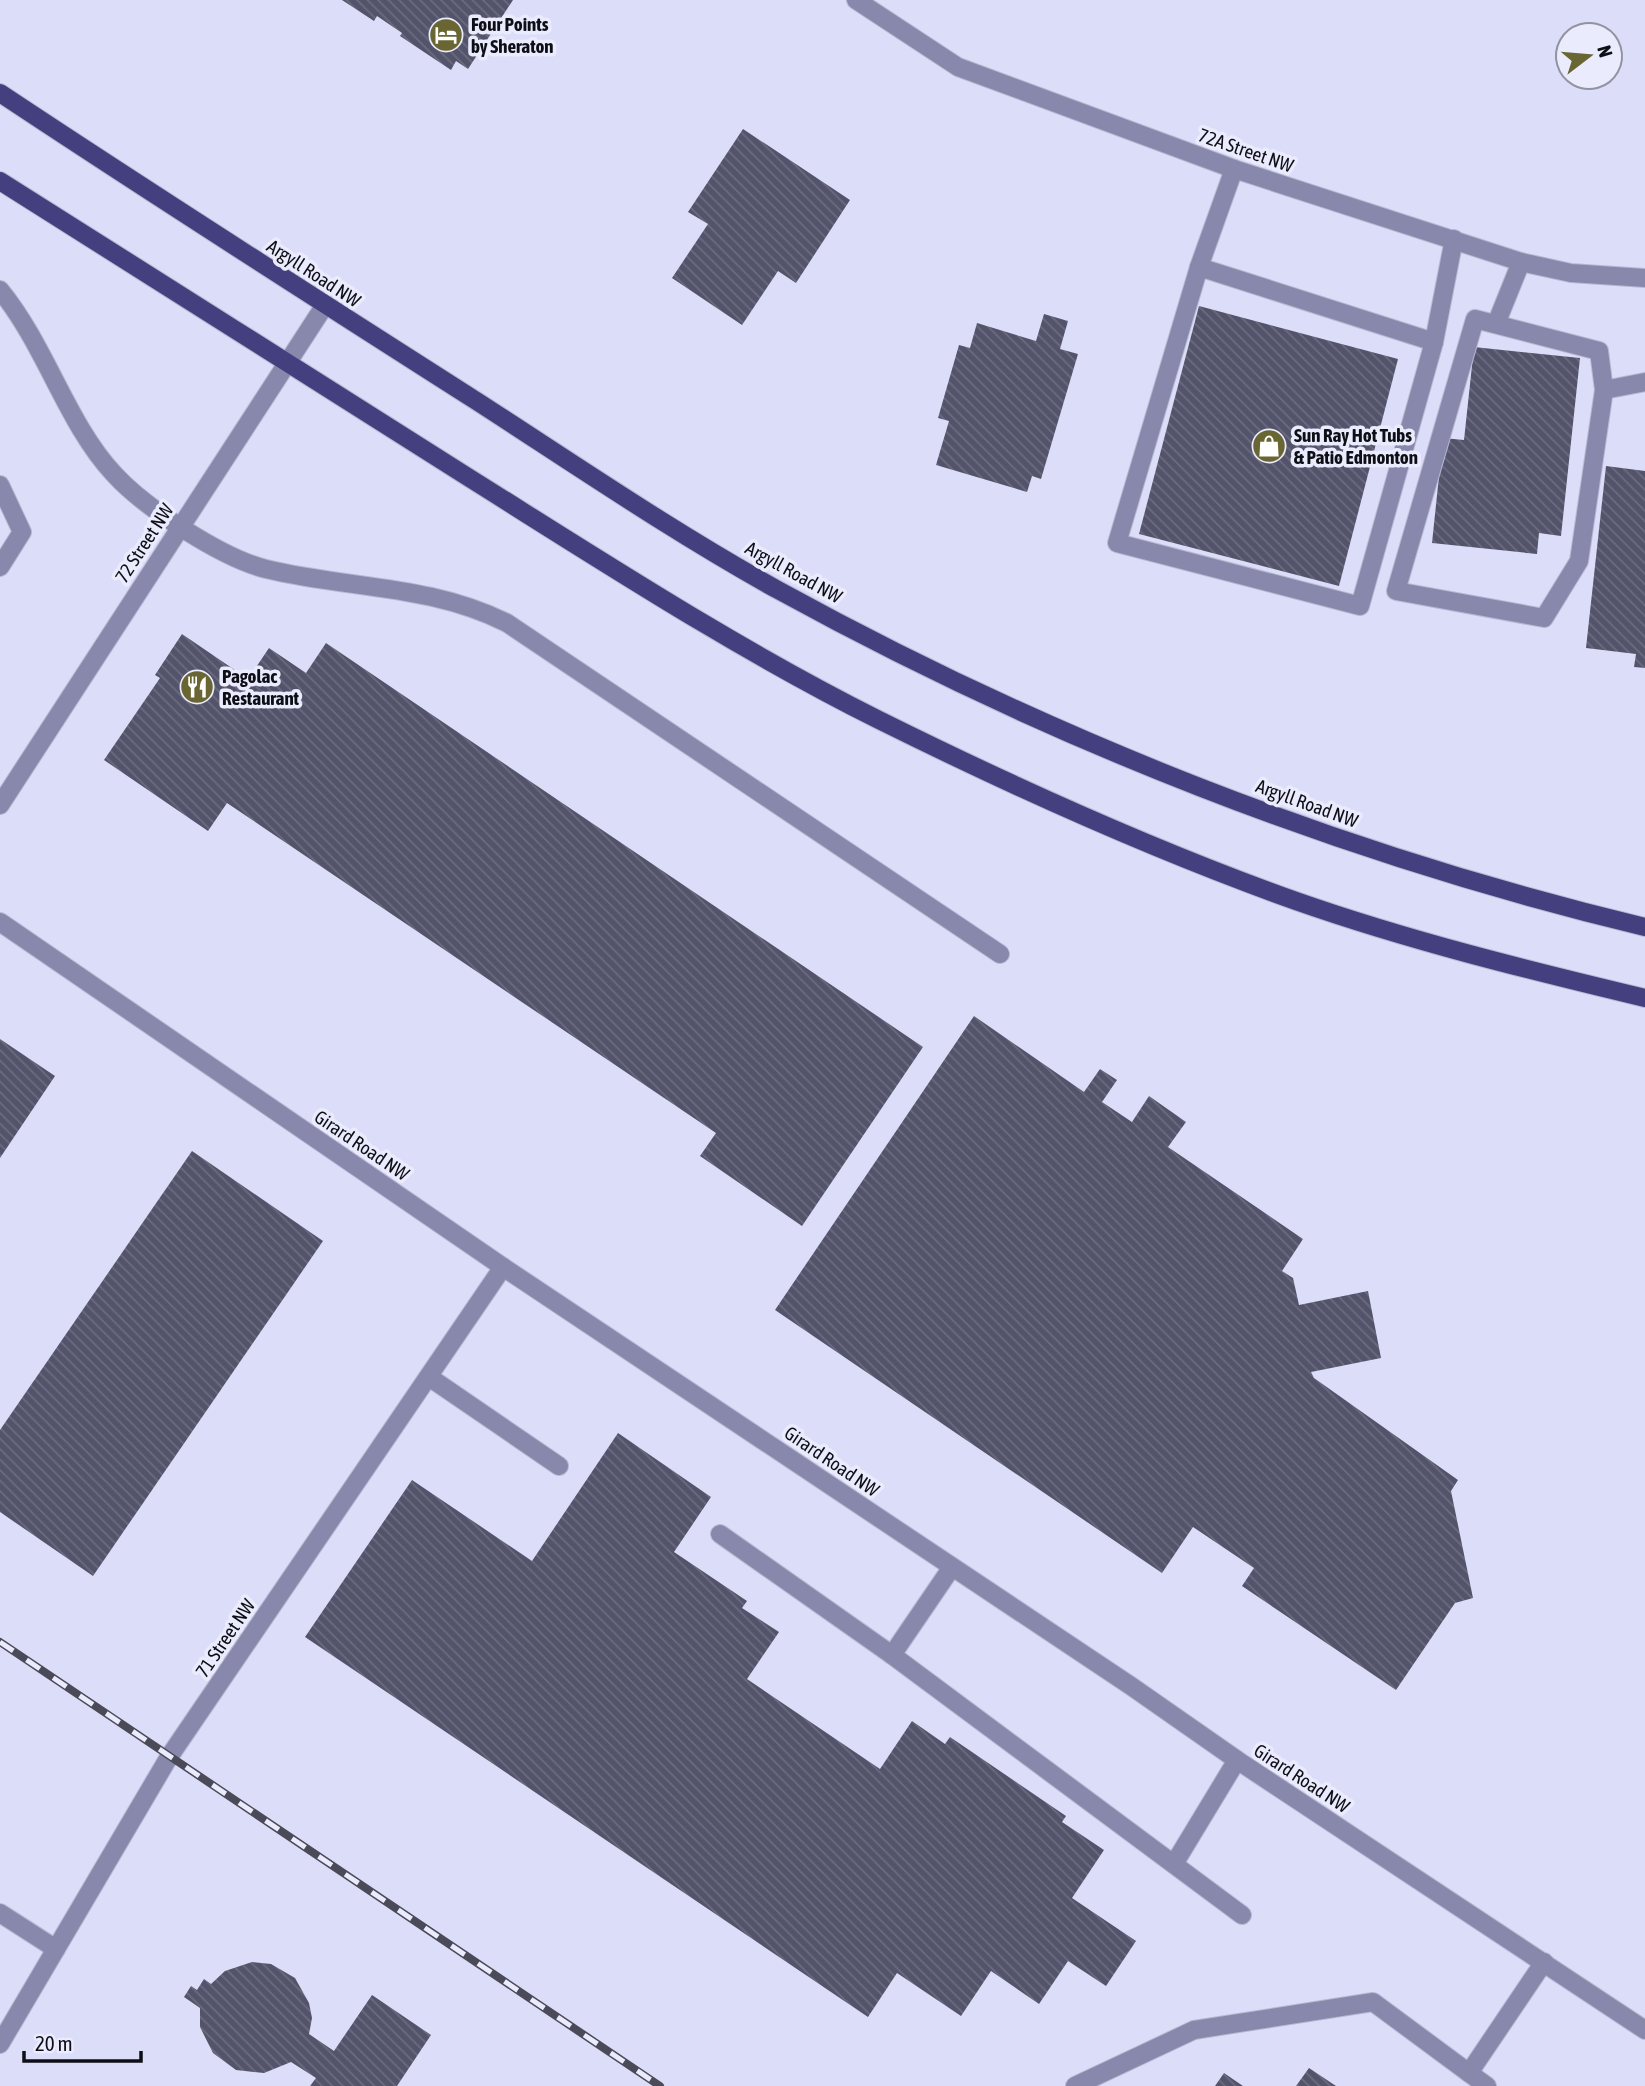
<svg xmlns="http://www.w3.org/2000/svg" width="1645" height="2086" font-family="'Asap Condensed',sans-serif">
<style>
.building{fill:url(#building-back-hatch)}
.lines{fill:none;stroke-linecap:round;stroke-linejoin:round}
.service-casing{stroke:#b7b8d0;stroke-width:20}
.minor-casing{stroke:#b7b8d0;stroke-width:20}
.tertiary-casing{stroke:#b7b8d0;stroke-width:20}
.primary-casing{stroke:#b7b8d0;stroke-width:20}
.service{stroke:#8888ad;stroke-width:18}
.minor{stroke:#8888ad;stroke-width:18}
.tertiary{stroke:#8888ad;stroke-width:18}
.primary{stroke:#443f7f;stroke-width:18}
.rail-casing{stroke:#4a4a58;stroke-width:8}
.rail{stroke:#eaebfc;stroke-width:5;stroke-dasharray:16;stroke-linecap:butt}
.labels{text-anchor:middle;stroke-width:7;stroke-linejoin:round;paint-order:stroke}
.poi-label{font-size:19px;font-weight:bold;fill:#0e0e17;stroke:#eaebfc;text-anchor:start}
.street-label{font-size:19px;fill:#0e0e17;stroke:#eaebfc}
</style>
<defs>
<pattern id="building-back-hatch" width="6" height="6" patternUnits="userSpaceOnUse" patternTransform="scale(1.75)"><rect width="6" height="6" fill="#53536b"/><path d="M-1 5l2 2M0 0l6 6M5-1l2 2" fill="none" stroke="#6c6c7e"/></pattern>
</defs>
<rect width="100%" height="100%" fill="#dcddf9"/>
<!-- building -->
<g class="building">
<polygon points="342,0 513,0 468,69 456,61 451,70 400,36 402,33 377,16 374,21"/>
<polygon points="743,129 850,200 796,283 778,271 742,325 672,278 708,224 688,212"/>
<polygon points="1199,306 1398,359 1339,586 1139,534"/>
<polygon points="1044,314 1068,321 1060,349 1078,354 1041,479 1032,476 1027,492 936,465 949,421 938,418 959,345 970,348 977,323 1036,341"/>
<polygon points="1474,347 1580,358 1561,536 1539,533 1537,554 1432,543 1443,438 1464,440"/>
<polygon points="1606,466 1645,471 1645,668 1634,667 1636,654 1586,648"/>
<polygon points="182,634 248,679 269,648 306,673 326,643 923,1047 802,1226 700,1156 716,1133 227,803 208,831 104,760 160,678 155,675"/>
<polygon points="974,1016 1084,1092 1100,1069 1117,1080 1102,1102 1132,1122 1149,1096 1186,1122 1168,1147 1303,1239 1282,1271 1293,1278 1299,1305 1368,1291 1381,1358 1311,1372 1314,1378 1458,1480 1451,1491 1473,1598 1455,1603 1396,1690 1242,1586 1254,1568 1193,1527 1162,1573 775,1310"/>
<polygon points="0,1039 55,1076 0,1158"/>
<polygon points="192,1151 323,1241 93,1576 0,1512 0,1430"/>
<polygon points="618,1433 711,1497 674,1552 747,1601 742,1608 779,1632 747,1679 880,1769 912,1721 945,1744 950,1737 1066,1816 1062,1822 1104,1850 1072,1898 1136,1941 1106,1986 1068,1961 1039,2004 991,1971 961,2016 897,1973 868,2017 305,1637 412,1480 532,1561"/>
<polygon points="252,1962 271,1964 295,1978 309,2003 312,2018 309,2034 334,2051 372,1995 431,2035 397,2086 310,2086 316,2078 291,2062 264,2073 236,2070 213,2053 200,2027 200,2008 184,1997 191,1986 197,1990 204,1979 211,1984 225,1971"/>
<polygon points="1309,2068 1336,2086 1296,2086"/>
<polygon points="1224,2073 1243,2086 1215,2086"/>
</g>
<g class="lines">
<!-- service casing -->
<g class="service-casing">
<g id="service">
<polyline points="1234,169 1199,267 1434,342 1454,239"/>
<polyline points="1199,267 1117,543 1360,606 1434,342"/>
<polygon points="1475,319 1599,351 1604,390 1579,561 1544,618 1396,591"/>
<polyline points="1496,324 1521,262"/>
<polyline points="1604,390 1645,382"/>
<polyline points="0,485 22,532 0,567"/>
<polyline points="429,1377 559,1466"/>
<polyline points="720,1534 892,1655"/>
<polyline points="952,1567 892,1655 1242,1915"/>
<polyline points="1174,1864 1237,1760"/>
<polyline points="0,1913 56,1949"/>
<polyline points="1469,2073 1487,2086"/>
<polyline points="1075,2086 1194,2030 1373,2002 1469,2073 1544,1962"/>
</g>
</g>
<!-- minor casing -->
<g class="minor-casing">
<g id="minor">
<polyline points="856,0 958,67 1234,169 1521,262 1571,273 1645,278"/>
<path d="M0,290C46,346 67,424 114,474C145,508 222,558 266,569C348,589 429,584 507,623L1000,954"/>
<polyline points="0,805 325,305"/>
<polyline points="0,922 503,1267"/>
</g>
</g>
<!-- tertiary casing -->
<g class="tertiary-casing">
<polyline id="tertiary" points="0,2044 169,1757 503,1267 1131,1686 1237,1760 1645,2030"/>
</g>
<!-- primary casing -->
<g class="primary-casing">
<g id="primary">
<path d="M0,93C158,198 318,300 478,402C577,466 675,533 778,590C1049,739 1344,855 1645,927"/>
<path d="M0,181C157,280 314,380 471,479C605,563 737,649 879,720C1014,787 1153,850 1296,901C1410,941 1528,970 1645,998"/>
</g>
</g>
<!-- service -->
<use href="#service" class="service"/>
<!-- minor -->
<use href="#minor" class="minor"/>
<!-- tertiary -->
<use href="#tertiary" class="tertiary"/>
<!-- primary -->
<use href="#primary" class="primary"/>
<!-- rail casing -->
<g class="rail-casing">
<polyline id="rail" points="0,1642 660,2086"/>
</g>
<!-- rail -->
<use href="#rail" class="rail"/>
</g>
<!-- icons -->
<defs>
<g id="hotel-disc" transform="scale(1.75)"><circle r="9.5" fill="#6a6633" stroke="#eaebfc"/><path d="M-6-4.5h1.5V1H6V5H4.5V3h-9V5H-6ZM-4 0a1.8 1.8 0 1 1 3.6 0ZM.5 0V-2.5h3Q6-2.5 6 0Z" fill="#fff"/></g>
<g id="shop-disc" transform="scale(1.75)"><circle r="9.5" fill="#6a6633" stroke="#eaebfc"/><path d="M-5-2.5h2.3a2.7 3.5 0 0 1 5.4 0H5L5.5 6h-11ZM-1.5-2.5h3a1.5 2.3 0 0 0-3 0Z" fill="#fff"/></g>
<g id="restaurant-disc" transform="scale(1.75)"><circle r="9.5" fill="#6a6633" stroke="#eaebfc"/><path d="M-5-6h1v4h1v-4h1v4h1v-4h1v5L-1.5 .5V6h-2V.5L-5-1ZM5-6V6H3V1.5H1.5Q1.5-4 5-6Z" fill="#fff"/></g>
</defs>
<g fill-rule="evenodd">
<use href="#hotel-disc" x="446" y="35"/>
<use href="#shop-disc" x="1269" y="446"/>
<use href="#restaurant-disc" x="197" y="687"/>
</g>
<g class="labels">
<!-- poi labels -->
<g class="poi-label">
<text x="471" y="31">Four Points<tspan x="471" dy="22">by Sheraton</tspan></text>
<text x="1294" y="442">Sun Ray Hot Tubs<tspan x="1294" dy="22">&amp; Patio Edmonton</tspan></text>
<text x="222" y="683">Pagolac<tspan x="222" dy="22">Restaurant</tspan></text>
</g>
<!-- street labels -->
<g class="street-label">
<text transform="translate(1246 150) rotate(19)" y="7">72A Street NW</text>
<text transform="translate(314 273) rotate(33)" y="7">Argyll Road NW</text>
<text transform="translate(144 543) rotate(-57)" y="7">72 Street NW</text>
<text transform="translate(794 572) rotate(29)" y="7">Argyll Road NW</text>
<text transform="translate(1307 803) rotate(20)" y="7">Argyll Road NW</text>
<text transform="translate(362 1145) rotate(34)" y="7">Girard Road NW</text>
<text transform="translate(832 1461) rotate(34)" y="7">Girard Road NW</text>
<text transform="translate(225 1638) rotate(-56)" y="7">71 Street NW</text>
<text transform="translate(1302 1778) rotate(33)" y="7">Girard Road NW</text>
</g>
</g>
<!-- north arrow -->
<g transform="translate(1589 56) rotate(74)"><circle r="33" fill="#eaebfc" stroke="#9293a0" stroke-width="2"/>
<path d="M0-5L12 26L0 18L-12 26Z" fill="#6a6633"/>
<text y="-10" font-size="19" font-weight="bold" text-anchor="middle" fill="#0e0e17">N</text>
</g>
<!-- scale -->
<path d="M24 2051v10h117v-10" fill="none" stroke="#0e0e17" stroke-width="3.5"/>
<text x="35" y="2051" font-size="21" fill="#0e0e17" stroke="#eaebfc" stroke-width="5" paint-order="stroke">20 m</text>
</svg>
